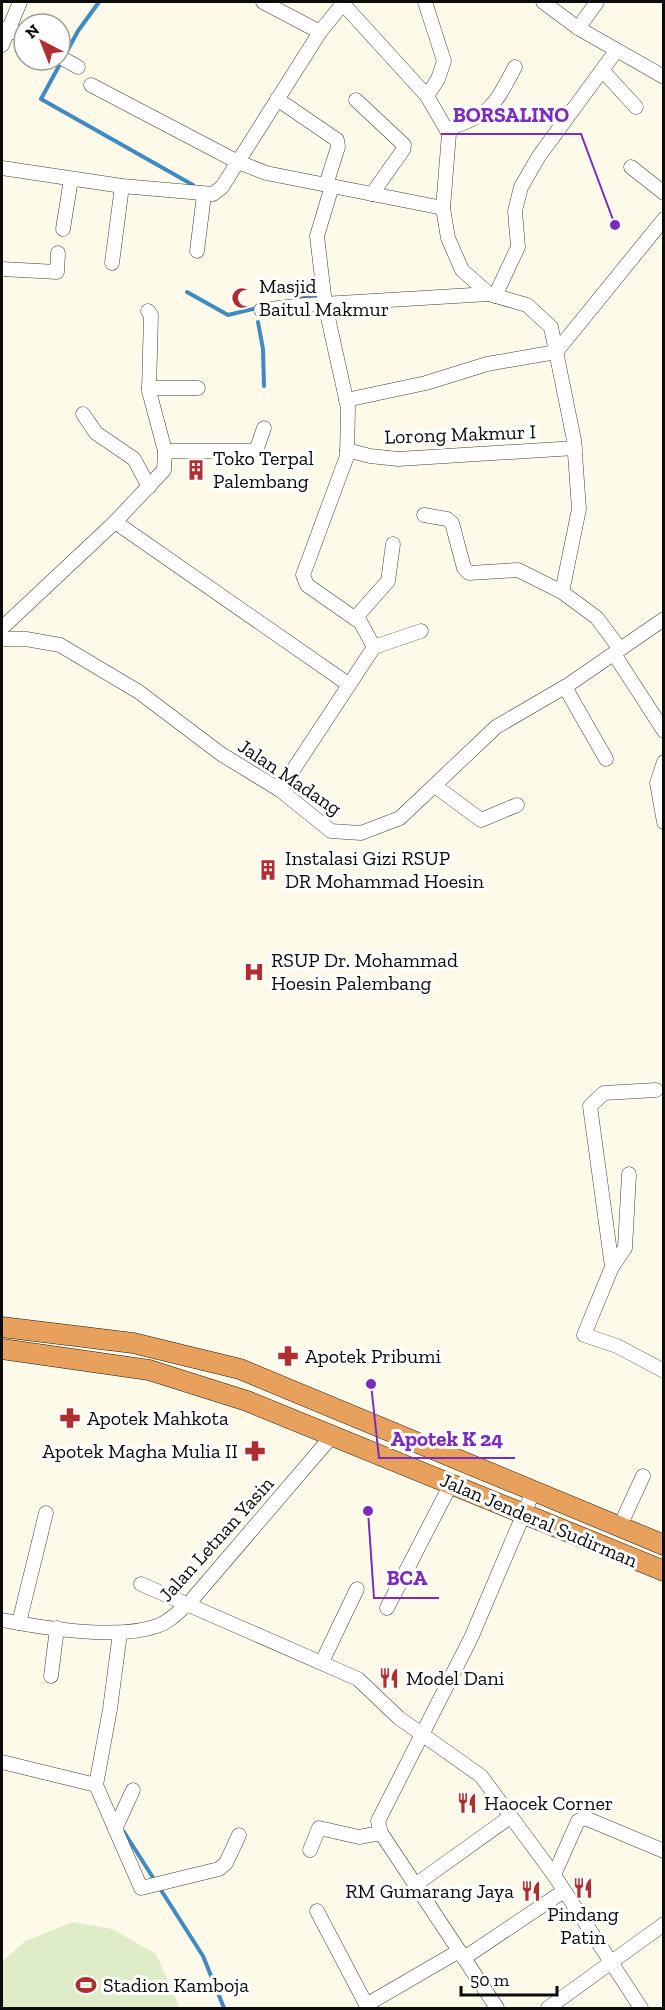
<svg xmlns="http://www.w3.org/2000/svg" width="665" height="2010" font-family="'Zilla Slab',serif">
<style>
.pitch{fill:#dfecc8}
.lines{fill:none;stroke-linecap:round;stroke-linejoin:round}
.stream{stroke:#408ac1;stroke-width:4}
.minor-casing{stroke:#3e3e3e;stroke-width:15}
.highway-casing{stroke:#1c1c1c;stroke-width:21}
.minor{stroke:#fff;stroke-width:14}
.highway{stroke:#e8a15d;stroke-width:20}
.labels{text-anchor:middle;stroke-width:6;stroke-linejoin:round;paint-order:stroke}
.poi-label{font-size:20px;fill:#0b0b0b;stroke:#fff;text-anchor:start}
.street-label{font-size:20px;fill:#0b0b0b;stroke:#fff}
.leader{fill:none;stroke:#7b2cbf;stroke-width:2}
.callout-dot{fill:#7b2cbf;stroke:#fff;stroke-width:2}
.callout-label{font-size:21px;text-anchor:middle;font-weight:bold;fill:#7b2cbf;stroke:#fff;stroke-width:6;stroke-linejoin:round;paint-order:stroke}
</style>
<rect width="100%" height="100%" fill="#fdfaea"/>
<!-- pitch -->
<polygon class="pitch" points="73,1922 112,1929 156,1954 180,2008 2,2008 2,1962 25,1941"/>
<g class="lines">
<!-- stream -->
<g class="stream">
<polyline points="99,2 78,31 41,99 193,185"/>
<polyline points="187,292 228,315 257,308"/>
<polyline points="300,299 317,295"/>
<polyline points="258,322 263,349 264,386"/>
<polyline points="124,1832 203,1956 224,2008"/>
</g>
<!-- minor casing -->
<g class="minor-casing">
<g id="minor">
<polyline points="263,2 320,32"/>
<polyline points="425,2 444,61 438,79 427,96"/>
<polyline points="543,2 578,28 664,77"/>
<polyline points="7,28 24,37"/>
<polyline points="578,28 597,2"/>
<polyline points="2,45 20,2"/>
<polyline points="60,57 78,67"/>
<polyline points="602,70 636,107"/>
<polyline points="91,85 236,161 266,173 443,208"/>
<polyline points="277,99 337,140 338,147 326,185"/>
<polyline points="356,100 404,145 403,150 372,194"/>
<path d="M447,129C491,115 494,106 515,67"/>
<polyline points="631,167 664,193"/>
<polyline points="2,168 122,186 213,194 222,187 320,32 341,6 345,6 427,96 449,134 443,208 448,238 462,270 489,294 527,305 551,327 574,440 579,509 562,592 597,618 620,649"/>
<polyline points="332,186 317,236 325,304 348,408 347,456 303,575 307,585 357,620"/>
<polyline points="63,229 71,179"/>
<polyline points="197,251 204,195"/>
<polyline points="112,263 122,186"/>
<polyline points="2,269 57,272 58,253"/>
<polyline points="495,296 518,247 515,211 521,187 539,156 616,51"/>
<polyline points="261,310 306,305 489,294"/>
<polyline points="149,388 198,388"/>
<polyline points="346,400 426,383 487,364 556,352 664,219"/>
<polyline points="83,414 96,433 134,459 149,487"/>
<polyline points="347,450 370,456 398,459 575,448"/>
<polyline points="165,451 252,451 257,448 264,428"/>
<polyline points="424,515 447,519 452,523 464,568 469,573 518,570 562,592"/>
<polyline points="115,522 348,684"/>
<polyline points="2,628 115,522 164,470 165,451 149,391 151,315 148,311"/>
<polyline points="2,639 26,639 60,645 139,692 221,754 280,790 331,831 361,833 400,818 496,727 568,685 664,619"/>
<polyline points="374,647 357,616 388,581 393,544"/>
<polyline points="614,654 664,731"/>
<polyline points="565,687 606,759"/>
<polyline points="664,762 657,783 664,822"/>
<polyline points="435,786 481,820 517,805"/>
<polyline points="280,790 374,647 421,631"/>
<polyline points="656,1090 604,1093 590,1106 612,1267 584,1335 617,1346 664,1371"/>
<polyline points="612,1267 625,1248 629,1174"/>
<polyline points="620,1526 643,1476"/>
<polyline points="141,1584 358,1679 399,1718 481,1776 554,1875 641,2008"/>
<polyline points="387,1608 451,1484"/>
<path d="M2,1620C43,1628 117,1640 157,1626C170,1622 180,1610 190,1602L332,1436"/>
<polyline points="19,1623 46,1513"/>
<polyline points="120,1633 110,1709 96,1785 141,1888 219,1869 226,1863 239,1835"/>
<polyline points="322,1662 357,1589"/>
<polyline points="51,1676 57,1628"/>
<polyline points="2,1762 96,1785"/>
<polyline points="115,1829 133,1790"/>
<polyline points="310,1850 319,1828 359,1837 381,1833"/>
<polyline points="554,1875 578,1821 585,1818 664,1851"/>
<polyline points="415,1885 510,1817"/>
<polyline points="317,1911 368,2008"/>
<polyline points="464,1958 564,1891"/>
<polyline points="366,2005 459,1951"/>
<polyline points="497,2008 381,1833 378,1821 471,1638 533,1492"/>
<polyline points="548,2008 664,1924"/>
</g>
</g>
<!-- highway casing -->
<g class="highway-casing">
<g id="highway">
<polyline points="2,1327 133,1343 240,1369 664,1545"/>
<polyline points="2,1349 149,1370 247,1401 664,1571"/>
</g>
</g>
<!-- minor -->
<use href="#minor" class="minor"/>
<!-- highway -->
<use href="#highway" class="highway"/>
</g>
<!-- icons -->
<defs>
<g id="mosque-bare" transform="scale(1.62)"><path d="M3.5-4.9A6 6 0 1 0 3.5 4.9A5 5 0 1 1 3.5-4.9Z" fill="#af2f31" stroke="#fff" stroke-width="2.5" paint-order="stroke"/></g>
<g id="building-bare" transform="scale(1.62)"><path d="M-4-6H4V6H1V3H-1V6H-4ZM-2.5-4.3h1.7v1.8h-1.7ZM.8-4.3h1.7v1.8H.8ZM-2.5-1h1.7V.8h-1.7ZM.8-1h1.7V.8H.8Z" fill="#af2f31" stroke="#fff" stroke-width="2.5" paint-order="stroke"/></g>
<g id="hospital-bare" transform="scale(1.62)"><path d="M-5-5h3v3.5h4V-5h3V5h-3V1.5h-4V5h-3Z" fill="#af2f31" stroke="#fff" stroke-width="2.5" paint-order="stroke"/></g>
<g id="pharmacy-bare" transform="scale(1.62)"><path d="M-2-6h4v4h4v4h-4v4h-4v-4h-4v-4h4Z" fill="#af2f31" stroke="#fff" stroke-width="2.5" paint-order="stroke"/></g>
<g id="restaurant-bare" transform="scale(1.62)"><path d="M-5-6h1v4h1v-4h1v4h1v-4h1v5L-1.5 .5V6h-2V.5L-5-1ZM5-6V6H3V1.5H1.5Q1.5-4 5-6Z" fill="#af2f31" stroke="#fff" stroke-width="2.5" paint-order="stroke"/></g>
<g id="stadium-bare" transform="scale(1.62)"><path d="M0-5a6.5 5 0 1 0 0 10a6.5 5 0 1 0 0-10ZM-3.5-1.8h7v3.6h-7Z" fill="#af2f31" stroke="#fff" stroke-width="2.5" paint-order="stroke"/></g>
</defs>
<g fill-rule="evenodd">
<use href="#mosque-bare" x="242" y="298"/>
<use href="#building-bare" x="196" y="470"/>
<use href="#building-bare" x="268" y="870"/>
<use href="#hospital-bare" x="254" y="972"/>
<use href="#pharmacy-bare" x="288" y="1356"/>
<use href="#pharmacy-bare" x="70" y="1418"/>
<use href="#pharmacy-bare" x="255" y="1451"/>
<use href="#restaurant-bare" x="389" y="1678"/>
<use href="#restaurant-bare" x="467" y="1803"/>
<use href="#restaurant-bare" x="583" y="1888"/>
<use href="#restaurant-bare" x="531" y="1891"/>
<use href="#stadium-bare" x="86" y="1985"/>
</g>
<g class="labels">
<!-- poi labels -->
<g class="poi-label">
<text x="259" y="293">Masjid<tspan x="259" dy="23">Baitul Makmur</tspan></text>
<text x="213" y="465">Toko Terpal<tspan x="213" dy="23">Palembang</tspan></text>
<text x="285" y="865">Instalasi Gizi RSUP<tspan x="285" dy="23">DR Mohammad Hoesin</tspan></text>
<text x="271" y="967">RSUP Dr. Mohammad<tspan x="271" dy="23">Hoesin Palembang</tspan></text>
<text x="305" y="1363">Apotek Pribumi</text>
<text x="87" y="1425">Apotek Mahkota</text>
<text x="238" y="1458" text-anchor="end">Apotek Magha Mulia II</text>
<text x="406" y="1685">Model Dani</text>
<text x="484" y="1810">Haocek Corner</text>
<text x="514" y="1898" text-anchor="end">RM Gumarang Jaya</text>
<text x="583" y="1921" text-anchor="middle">Pindang<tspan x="583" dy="23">Patin</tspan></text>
<text x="103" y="1992">Stadion Kamboja</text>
</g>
<!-- street labels -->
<g class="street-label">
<text transform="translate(460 434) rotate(-2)" y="7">Lorong Makmur I</text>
<text transform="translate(290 777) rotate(34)" y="7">Jalan Madang</text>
<text transform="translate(539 1520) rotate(23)" y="7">Jalan Jenderal Sudirman</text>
<text transform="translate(216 1539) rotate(-48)" y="7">Jalan Letnan Yasin</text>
</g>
</g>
<!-- callouts -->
<path class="leader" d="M615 225L581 134H441M371 1384L379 1458H515M368 1511L374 1598H439"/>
<g class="callout-dot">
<circle cx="615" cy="225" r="6"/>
<circle cx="371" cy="1384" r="6"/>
<circle cx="368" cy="1511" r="6"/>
</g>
<g class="callout-label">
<text x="511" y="122">BORSALINO</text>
<text x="447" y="1446">Apotek K 24</text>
<text x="407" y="1585">BCA</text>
</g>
<!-- border -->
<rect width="665" height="2010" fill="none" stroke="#0b0b0b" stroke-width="6"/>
<!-- north arrow -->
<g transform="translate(42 42) rotate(318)"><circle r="28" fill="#ffffff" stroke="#9d9d9d" stroke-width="1.5"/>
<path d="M0-4.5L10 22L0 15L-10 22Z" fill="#af2f31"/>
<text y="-9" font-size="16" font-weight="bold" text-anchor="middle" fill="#0b0b0b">N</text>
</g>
<!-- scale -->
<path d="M461 1986v9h96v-9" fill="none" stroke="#0b0b0b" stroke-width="3"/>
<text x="470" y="1986" font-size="18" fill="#0b0b0b" stroke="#ffffff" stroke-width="4.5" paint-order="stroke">50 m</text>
</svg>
